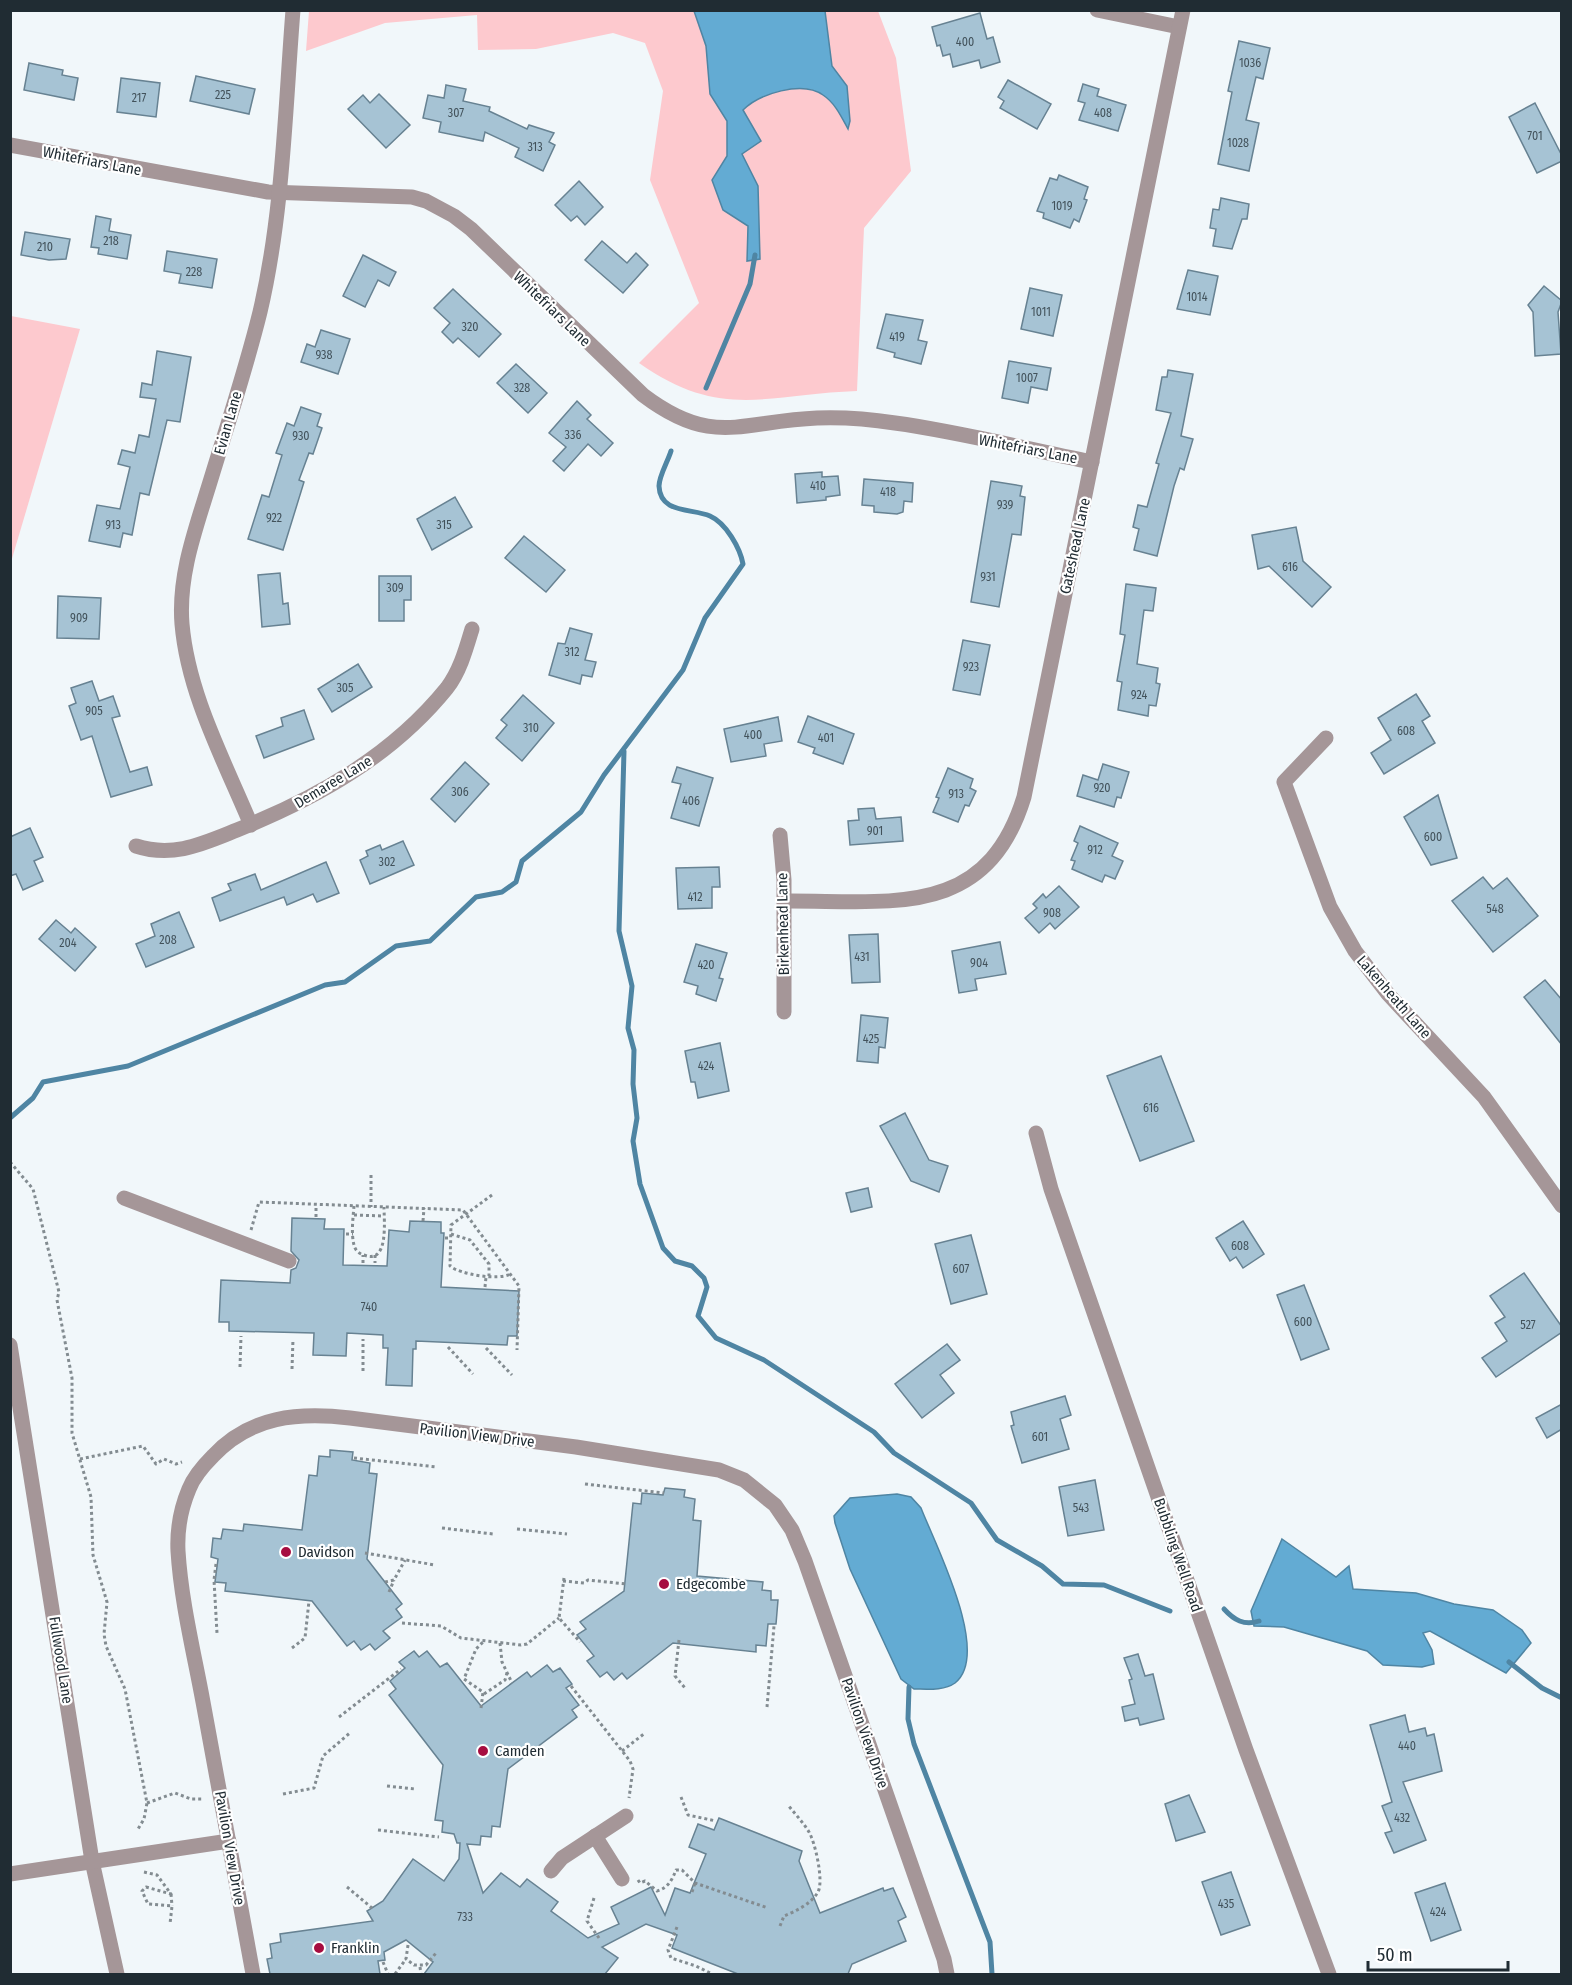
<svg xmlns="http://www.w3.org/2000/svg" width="1572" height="1985" font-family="'Fira Sans Condensed',sans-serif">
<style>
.green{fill:#fdc9ce}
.water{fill:#63abd3;stroke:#4f85a3;stroke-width:1.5}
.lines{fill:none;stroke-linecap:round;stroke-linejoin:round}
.stream{stroke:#4f85a3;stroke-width:5}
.building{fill:#a6c3d4;stroke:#678292;stroke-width:1.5}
.path{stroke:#838c91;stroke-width:3;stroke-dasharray:3 3;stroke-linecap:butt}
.minor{stroke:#a59698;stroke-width:15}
.poi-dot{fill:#a60d40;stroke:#fff;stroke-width:2}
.labels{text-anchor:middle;stroke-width:4.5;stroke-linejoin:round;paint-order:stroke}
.number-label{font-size:12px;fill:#42525b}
.street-label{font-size:15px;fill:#202c33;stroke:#fff}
.poi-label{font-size:15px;fill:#202c33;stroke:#fff;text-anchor:start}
</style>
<rect width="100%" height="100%" fill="#f1f7fa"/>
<!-- green -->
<g class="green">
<path d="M309,11H878L896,58L911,171L864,228L857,391C767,394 721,421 639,363L699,303L650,180L663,91L645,43L613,33L536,49L478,50L477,15L385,23L306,51Z"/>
<polygon points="11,316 80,329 11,562 10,316"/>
</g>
<!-- water -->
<g class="water">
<path d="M694,11H825L832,66L847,86L850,121L848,129C841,116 835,103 823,95C802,80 759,94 743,110L761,141L742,154L758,186L760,259L747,261L748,226L723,210L712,180L727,156V121L710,94L706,46Z"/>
<path d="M897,1494L911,1497L921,1508C935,1544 992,1654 955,1683C944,1691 926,1689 914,1689L901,1679L850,1569L835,1523L834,1516L850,1498Z"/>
<polygon points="1282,1539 1336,1577 1349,1566 1353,1589 1416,1593 1454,1604 1493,1610 1522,1630 1531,1643 1506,1673 1430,1631 1423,1633 1432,1650 1434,1664 1422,1667 1383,1665 1367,1651 1284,1627 1254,1626 1251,1611"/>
</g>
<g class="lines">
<!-- stream -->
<g class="stream">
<polyline points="706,388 750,284 755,255"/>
<polyline points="624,751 619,931 632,986 628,1028 634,1050 633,1084 637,1118 633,1141 640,1184 663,1248 675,1261 692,1266 704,1278 707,1287 698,1316 716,1338 764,1360 874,1432 894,1453 971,1503 997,1540 1042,1566 1063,1584 1104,1585 1170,1611"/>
<path d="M10,1118L33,1098L43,1082L128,1066L325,985L345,982L396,946L430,941L476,897L502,892L516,882L522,861L581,812L604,775L683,670L705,618L743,564C740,548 726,523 710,516C692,508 660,514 659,486C659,476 668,461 671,451"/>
<path d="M1224,1609C1234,1620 1244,1626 1259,1621"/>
<polyline points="1509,1662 1542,1688 1562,1698"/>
<polyline points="909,1687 908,1719 914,1744 990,1942 992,1974"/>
</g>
</g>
<!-- building -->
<g class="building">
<polygon points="980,13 987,39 993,37 1000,62 981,68 979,60 953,67 950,54 943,56 940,45 937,46 932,27"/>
<polygon points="1239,41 1270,48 1263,79 1256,77 1246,120 1259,123 1249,171 1218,164 1232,92 1228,91"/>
<polygon points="29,63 63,70 62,75 78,78 74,100 24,90"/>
<polygon points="196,76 255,89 249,114 190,101"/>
<polygon points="121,78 160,83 156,117 117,112"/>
<polygon points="1008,80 1051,104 1037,129 1000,108 1004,101 998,97"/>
<polygon points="1083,84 1099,89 1097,96 1126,105 1118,131 1079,120 1085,103 1078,101"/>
<polygon points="446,85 466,89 463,101 490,107 489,111 527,129 529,125 554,133 549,142 555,145 543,171 515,157 519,148 485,132 483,141 439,132 441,122 423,118 428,95 444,98"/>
<polygon points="379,94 410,125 386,148 348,109 363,95 370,103"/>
<polygon points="1535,103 1562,156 1562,161 1537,173 1509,117"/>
<polygon points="1059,175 1088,187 1084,199 1087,200 1079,222 1074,219 1070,228 1043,218 1044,213 1037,211 1050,178 1057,180"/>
<polygon points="579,181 603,207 585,225 577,216 571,221 555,205"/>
<polygon points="1221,198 1249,204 1247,219 1242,219 1232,249 1213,246 1216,229 1210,228 1213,209 1219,210"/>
<polygon points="96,216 111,219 109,231 131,235 127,259 98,254 99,248 91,247"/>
<polygon points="25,232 70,239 66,259 49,260 21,255"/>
<polygon points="602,241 627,263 636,253 648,265 623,293 585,260"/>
<polygon points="167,251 217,259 212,288 179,283 181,274 164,271"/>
<polygon points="363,255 396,272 389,286 378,280 365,307 343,296"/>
<polygon points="1188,270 1218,276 1210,315 1177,309"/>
<polygon points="1544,286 1562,301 1558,312 1561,354 1535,356 1533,312 1528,305"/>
<polygon points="1030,288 1062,295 1053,336 1021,329"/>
<polygon points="453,289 501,334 479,357 458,338 453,343 442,332 450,323 434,308"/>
<polygon points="886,314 923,320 918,340 927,342 921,364 894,357 895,353 877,348"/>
<polygon points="321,330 350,339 338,374 301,362 307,344 315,347"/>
<polygon points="157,351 191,357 180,422 167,420 149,495 140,493 132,535 123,533 120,547 89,541 97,505 120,509 130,467 118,464 122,450 135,453 139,435 149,437 156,399 140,397 142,383 152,385"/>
<polygon points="1009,361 1051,368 1047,390 1031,387 1028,403 1002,398"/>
<polygon points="516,364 547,393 528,413 497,383"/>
<polygon points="1168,370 1193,374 1181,436 1193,439 1184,470 1180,468 1174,486 1157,556 1134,550 1139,529 1133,527 1138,505 1147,507 1159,464 1156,463 1171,413 1156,410 1162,377 1167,377"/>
<polygon points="577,401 591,415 587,419 613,443 601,456 588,444 564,471 553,461 566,447 549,433"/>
<polygon points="301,407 321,414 317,426 322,428 313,454 309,453 299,480 304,482 283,550 248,539 262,495 269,497 282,455 276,453 287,423 294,426"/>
<polygon points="822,472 822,477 838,476 840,495 826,497 826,500 797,503 795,474"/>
<polygon points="864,479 913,483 912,502 904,501 903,512 897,514 874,512 874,506 862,505"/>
<polygon points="991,481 1022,486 1020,496 1025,497 1021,535 1012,534 999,607 971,602"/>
<polygon points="455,497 472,527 432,550 417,519"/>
<polygon points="1296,527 1303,561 1331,587 1312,607 1269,566 1258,569 1252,535"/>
<polygon points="524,536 565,570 546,592 505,558"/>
<polygon points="280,573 283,604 288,603 290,624 262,627 258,575"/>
<polygon points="379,576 411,576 411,600 404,600 404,621 379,621"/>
<polygon points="1126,584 1156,588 1153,611 1144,610 1137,664 1158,668 1156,683 1160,684 1156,706 1149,705 1148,716 1118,710 1122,682 1117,681 1125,635 1120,634"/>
<polygon points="58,596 101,598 99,639 57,638"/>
<polygon points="570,628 592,634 585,660 596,662 592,677 582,675 580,684 549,675 558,643 565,644"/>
<polygon points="963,640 990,645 980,695 953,690"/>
<polygon points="358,664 372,687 332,712 318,689"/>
<polygon points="92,681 99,701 113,696 120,716 112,718 130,772 147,767 152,785 111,797 92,736 81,740 69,706 76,703 71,688"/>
<polygon points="1416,694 1430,716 1422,721 1435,743 1384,774 1371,753 1391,740 1378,718"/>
<polygon points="523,695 554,723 522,761 496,738 507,725 501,720"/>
<polygon points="304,710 314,739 264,758 256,736 283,726 281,718"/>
<polygon points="808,716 854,734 843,764 813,753 815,748 798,742"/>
<polygon points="778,717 782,741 764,744 766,756 731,762 724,729"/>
<polygon points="465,762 489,784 455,822 431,799"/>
<polygon points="1103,764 1129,772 1121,798 1117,797 1114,807 1077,796 1083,775 1098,780"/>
<polygon points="677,767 713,778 699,826 671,818 681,784 672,782"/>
<polygon points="948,768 973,779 970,788 976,791 969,806 965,805 958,822 933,812 939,798 936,797"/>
<polygon points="1438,795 1457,858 1431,865 1404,817"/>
<polygon points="874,808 876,819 901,817 903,841 850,845 848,821 859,820 858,809"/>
<polygon points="1080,826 1118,843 1112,856 1123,861 1115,879 1105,875 1102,882 1072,869 1075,861 1071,860 1078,843 1074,841"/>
<polygon points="30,828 43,857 34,861 43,881 23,890 16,874 10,876 10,837"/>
<polygon points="403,841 414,865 370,884 360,860 368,856 366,851 380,845 382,850"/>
<polygon points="326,862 339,893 317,902 313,894 287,905 284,897 220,921 212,898 231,890 228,884 255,874 261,890"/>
<polygon points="719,867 720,887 712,887 712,908 678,909 676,868"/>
<polygon points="1483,877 1493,889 1507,878 1538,916 1493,952 1452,901"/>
<polygon points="1059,886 1079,907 1055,929 1050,923 1039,933 1025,918 1037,908 1033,904 1043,894 1046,898"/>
<polygon points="179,912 194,947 146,967 136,944 155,936 151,924"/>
<polygon points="56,920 71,933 75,928 96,947 75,971 39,939"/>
<polygon points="878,934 880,982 852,983 849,935"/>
<polygon points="1000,942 1006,974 975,979 977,990 959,993 952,951"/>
<polygon points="696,944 727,953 719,978 723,979 716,1001 696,994 698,986 684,982"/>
<polygon points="1545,980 1562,1000 1562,1045 1524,997"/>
<polygon points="861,1015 888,1018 885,1048 879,1047 878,1063 857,1061"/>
<polygon points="720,1043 729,1091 698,1098 695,1082 691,1082 685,1051"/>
<polygon points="1161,1056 1194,1141 1140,1161 1107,1076"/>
<polygon points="905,1113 929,1160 948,1166 939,1192 911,1181 880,1126"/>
<polygon points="868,1188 872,1207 851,1212 846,1193"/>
<polygon points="292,1218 325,1219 324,1229 344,1229 343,1265 387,1266 389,1230 409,1232 410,1221 441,1222 441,1233 444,1233 441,1287 519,1291 517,1336 508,1336 507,1345 416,1341 416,1349 413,1349 412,1386 386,1385 388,1348 383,1348 383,1335 347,1333 346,1356 313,1355 314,1333 229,1331 229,1322 219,1322 221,1280 290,1283 291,1270 296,1268 299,1260 291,1251"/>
<polygon points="1243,1221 1264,1254 1243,1268 1236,1257 1230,1261 1216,1238"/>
<polygon points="971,1235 987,1294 951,1304 935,1244"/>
<polygon points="1524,1273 1562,1327 1562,1332 1496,1377 1482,1358 1507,1341 1495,1323 1505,1317 1490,1296"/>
<polygon points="1304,1285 1329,1349 1301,1360 1277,1295"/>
<polygon points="947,1344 960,1360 940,1375 954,1393 922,1418 895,1384"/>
<polygon points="1065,1396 1071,1415 1060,1419 1069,1449 1022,1463 1011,1426 1014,1425 1011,1412"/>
<polygon points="1562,1404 1562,1429 1547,1438 1536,1418"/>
<polygon points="330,1450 353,1452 352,1460 370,1463 369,1473 377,1474 367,1559 402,1604 396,1609 402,1617 383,1631 390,1638 375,1650 370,1644 361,1650 354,1641 347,1646 312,1601 225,1591 226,1583 215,1582 218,1559 211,1557 213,1538 221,1539 223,1529 243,1531 244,1524 302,1530 309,1475 317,1476 319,1456 330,1457"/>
<polygon points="1095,1480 1104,1530 1068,1536 1059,1487"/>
<polygon points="665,1488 685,1490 684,1497 695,1499 693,1520 701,1521 697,1576 763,1582 762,1590 771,1591 771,1600 778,1600 776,1624 768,1624 766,1646 756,1645 756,1652 673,1643 627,1679 622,1673 614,1680 607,1672 600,1677 587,1661 594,1656 577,1635 586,1629 580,1622 624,1591 633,1503 641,1504 642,1493 663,1495"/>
<polygon points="414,1651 419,1657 427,1651 440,1667 447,1663 481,1706 527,1672 531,1677 547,1665 553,1672 560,1668 572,1684 566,1688 579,1705 572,1710 577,1717 508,1769 500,1827 492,1826 491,1837 481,1836 480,1845 467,1844 483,1893 501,1873 520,1887 527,1879 558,1902 551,1911 588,1938 619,1924 611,1907 651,1887 665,1915 675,1888 690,1893 706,1854 689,1847 698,1824 714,1830 719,1818 802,1851 799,1861 820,1913 883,1888 884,1891 893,1888 906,1917 898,1921 906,1941 852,1964 848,1974 738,1974 672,1948 677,1935 646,1924 602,1947 618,1958 605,1974 424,1974 433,1962 406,1940 384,1952 385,1960 378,1961 380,1974 270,1974 267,1959 272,1958 270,1944 281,1942 280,1934 373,1921 367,1911 383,1901 413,1859 444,1881 459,1859 460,1843 457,1843 454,1834 442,1832 443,1821 435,1820 443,1765 389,1695 396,1689 390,1681 405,1668 399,1662"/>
<polygon points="1138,1654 1145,1676 1153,1674 1164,1719 1140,1725 1138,1718 1125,1721 1122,1707 1135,1704 1129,1680 1132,1679 1124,1658"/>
<polygon points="1405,1715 1409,1732 1425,1728 1427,1736 1434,1734 1442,1771 1403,1782 1426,1840 1394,1853 1385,1833 1392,1831 1382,1806 1392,1802 1370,1725"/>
<polygon points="1189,1795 1205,1832 1176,1841 1165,1804"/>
<polygon points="1231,1872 1250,1925 1221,1935 1202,1882"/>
<polygon points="1445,1883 1461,1930 1431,1941 1415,1893"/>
</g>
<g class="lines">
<!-- path -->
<g class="path">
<polyline points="10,1162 33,1189 59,1292 57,1300 72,1378 72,1433 91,1497 93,1555 107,1602 104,1634 106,1646 125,1689 147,1803 144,1819 138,1829"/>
<polyline points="371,1175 371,1207"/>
<path d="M492,1195L451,1225L450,1266C459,1274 499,1281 510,1274"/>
<path d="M354,1206C353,1218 351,1234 354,1245C355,1250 359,1254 364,1255C389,1265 384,1221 384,1207"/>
<polyline points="354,1215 384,1216"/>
<polyline points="316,1217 316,1205"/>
<polyline points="423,1221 424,1208"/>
<polyline points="251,1230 259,1202 463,1210 519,1286 517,1350"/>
<polyline points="346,1234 353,1234"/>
<polyline points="451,1234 470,1240 489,1264 489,1276"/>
<polyline points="445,1238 451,1238"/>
<polyline points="375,1255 375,1263"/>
<polyline points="363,1263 363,1255"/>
<polyline points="485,1287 486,1277"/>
<polyline points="448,1347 473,1374"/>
<polyline points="486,1348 512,1375"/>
<polyline points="240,1367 241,1336"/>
<polyline points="292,1369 293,1339"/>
<polyline points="363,1371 363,1339"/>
<polyline points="354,1458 437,1467"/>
<polyline points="80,1459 143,1446 156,1464 164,1459 176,1464 182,1462"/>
<polyline points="585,1484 664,1493"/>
<polyline points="442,1528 493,1534"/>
<polyline points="517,1529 567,1534"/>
<polyline points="365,1553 435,1565"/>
<polyline points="216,1564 214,1580 217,1633"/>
<polyline points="564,1578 559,1618 580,1642"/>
<polyline points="563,1581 584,1583 588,1580 626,1584"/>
<polyline points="385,1582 394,1580 405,1560"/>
<polyline points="389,1592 394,1580"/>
<polyline points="402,1623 441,1626 461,1638 521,1645 527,1644 559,1618"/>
<polyline points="679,1640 675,1676 685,1688"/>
<polyline points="500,1643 502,1662 512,1683"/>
<polyline points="292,1648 305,1638 309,1601"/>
<polyline points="571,1686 630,1761 633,1769 629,1798"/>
<polyline points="484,1694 505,1680 507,1673"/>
<polyline points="767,1707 774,1626"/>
<polyline points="481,1708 483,1692 464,1679 476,1649 484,1641"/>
<polyline points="339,1717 401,1669"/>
<polyline points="622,1751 645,1733"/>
<polyline points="387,1786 415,1789"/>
<polyline points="283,1794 314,1788 323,1756 351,1732"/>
<polyline points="681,1797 688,1815 716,1821"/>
<polyline points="147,1803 175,1793 191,1799 204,1799"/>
<polyline points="378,1830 439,1837"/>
<polyline points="144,1872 157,1875 171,1894 146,1887 142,1891 148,1904 172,1906 170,1924"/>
<path d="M638,1880L640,1883L645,1881L657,1891C668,1888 672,1880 676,1870H682L695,1883L768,1908"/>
<polyline points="347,1887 372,1908"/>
<polyline points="692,1892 695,1883"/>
<polyline points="171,1894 172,1906"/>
<polyline points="594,1898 587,1921 599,1938"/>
<path d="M780,1926L784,1916C796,1911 811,1904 818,1892C824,1881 815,1842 809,1832C803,1822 795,1814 788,1805"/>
<polyline points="677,1927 668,1950 671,1958 696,1966 712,1974"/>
<polyline points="408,1945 406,1959 414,1965 426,1965 436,1953"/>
<polyline points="383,1962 388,1974"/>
<polyline points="420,1967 421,1974"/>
<polyline points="395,1974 406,1959"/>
</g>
<!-- minor -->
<g class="minor">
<polyline points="1097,10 1179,27"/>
<path d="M10,145L268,192L412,197L426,201L454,216L471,229L643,395C713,448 741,421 817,418C843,417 869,419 895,423C961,432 1026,449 1092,462"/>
<polyline points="1326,738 1284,782 1330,907 1355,951 1388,994 1484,1097 1562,1206"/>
<path d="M251,825C224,760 188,694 182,624C178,575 196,528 210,482C227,426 246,369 260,312C283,214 285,111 293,10"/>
<polyline points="780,835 784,880 784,1012"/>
<path d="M136,846C173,858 202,844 237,830C317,798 392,756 447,688C460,671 466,649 472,629"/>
<path d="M784,901C889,900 986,921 1024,797L1183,10"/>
<polyline points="1036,1133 1051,1189 1246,1750 1329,1974"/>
<polyline points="124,1198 289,1261"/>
<polyline points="10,1345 92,1861 117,1974"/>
<polyline points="595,1836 622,1879"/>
<polyline points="551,1871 562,1858 626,1816"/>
<polyline points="10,1874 229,1841"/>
<path d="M253,1974C236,1884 220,1793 203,1702C194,1653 181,1601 178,1551C177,1530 181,1508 189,1489C194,1476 204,1465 213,1456C250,1416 298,1412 350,1418L576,1447L719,1470L744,1480L775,1505L792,1530L805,1561L944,1959L947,1974"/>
</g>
</g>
<!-- markers -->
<g class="poi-dot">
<circle cx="286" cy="1552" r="6"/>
<circle cx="664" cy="1584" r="6"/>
<circle cx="483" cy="1751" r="6"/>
<circle cx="319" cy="1948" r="6"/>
</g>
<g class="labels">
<!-- number labels -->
<g class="number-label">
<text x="965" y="46">400</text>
<text x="1250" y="67">1036</text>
<text x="223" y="99">225</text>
<text x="139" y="102">217</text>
<text x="456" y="117">307</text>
<text x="1103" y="117">408</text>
<text x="1535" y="140">701</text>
<text x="1238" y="147">1028</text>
<text x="535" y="151">313</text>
<text x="1062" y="210">1019</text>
<text x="111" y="245">218</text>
<text x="45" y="251">210</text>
<text x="194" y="276">228</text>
<text x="1197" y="301">1014</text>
<text x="1041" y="316">1011</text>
<text x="470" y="331">320</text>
<text x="897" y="341">419</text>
<text x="324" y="359">938</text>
<text x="1027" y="382">1007</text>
<text x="522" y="392">328</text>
<text x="573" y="439">336</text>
<text x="301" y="440">930</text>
<text x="818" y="490">410</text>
<text x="888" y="496">418</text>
<text x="1005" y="509">939</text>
<text x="274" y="522">922</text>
<text x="113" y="529">913</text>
<text x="444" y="529">315</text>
<text x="1290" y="571">616</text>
<text x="988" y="581">931</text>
<text x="395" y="592">309</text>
<text x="79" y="622">909</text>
<text x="572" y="656">312</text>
<text x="971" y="671">923</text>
<text x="345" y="692">305</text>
<text x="1139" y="699">924</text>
<text x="94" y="715">905</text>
<text x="531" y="732">310</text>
<text x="1406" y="735">608</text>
<text x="753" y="739">400</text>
<text x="826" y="742">401</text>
<text x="1102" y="792">920</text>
<text x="460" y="796">306</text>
<text x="956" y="798">913</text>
<text x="691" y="805">406</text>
<text x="875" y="835">901</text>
<text x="1433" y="841">600</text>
<text x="1095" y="854">912</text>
<text x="387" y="866">302</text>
<text x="695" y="901">412</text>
<text x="1495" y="913">548</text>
<text x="1052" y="917">908</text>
<text x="168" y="944">208</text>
<text x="68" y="947">204</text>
<text x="862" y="961">431</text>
<text x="979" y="967">904</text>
<text x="706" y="969">420</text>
<text x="871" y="1043">425</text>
<text x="706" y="1070">424</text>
<text x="1151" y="1112">616</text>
<text x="1240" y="1250">608</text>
<text x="961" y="1273">607</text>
<text x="369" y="1311">740</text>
<text x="1303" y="1326">600</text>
<text x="1528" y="1329">527</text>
<text x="1040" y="1441">601</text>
<text x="1081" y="1512">543</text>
<text x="1407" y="1750">440</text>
<text x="1402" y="1822">432</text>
<text x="1226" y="1908">435</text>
<text x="1438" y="1916">424</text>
<text x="465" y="1921">733</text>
</g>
<!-- street labels -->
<g class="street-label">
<text transform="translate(92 161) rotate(11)" y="5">Whitefriars Lane</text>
<text transform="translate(552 309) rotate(44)" y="5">Whitefriars Lane</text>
<text transform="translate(228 423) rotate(-74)" y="5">Evian Lane</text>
<text transform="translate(1028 449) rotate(11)" y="5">Whitefriars Lane</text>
<text transform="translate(1075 546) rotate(-78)" y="5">Gateshead Lane</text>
<text transform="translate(333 782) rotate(-31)" y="5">Demaree Lane</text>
<text transform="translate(783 924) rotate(-91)" y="5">Birkenhead Lane</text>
<text transform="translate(1394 997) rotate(49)" y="5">Lakenheath Lane</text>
<text transform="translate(477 1435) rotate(7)" y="5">Pavilion View Drive</text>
<text transform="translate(1178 1555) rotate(71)" y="5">Bubbling Well Road</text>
<text transform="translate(61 1660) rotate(81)" y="5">Fullwood Lane</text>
<text transform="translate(865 1733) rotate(71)" y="5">Pavilion View Drive</text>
<text transform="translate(230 1848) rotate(80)" y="5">Pavilion View Drive</text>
</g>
<!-- poi labels -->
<g class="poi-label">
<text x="298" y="1557">Davidson</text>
<text x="676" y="1589">Edgecombe</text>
<text x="495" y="1756">Camden</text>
<text x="331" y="1953">Franklin</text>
</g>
</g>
<!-- border -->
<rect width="1572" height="1985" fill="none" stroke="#202c33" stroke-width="24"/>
<!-- scale -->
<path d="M1368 1961v9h140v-9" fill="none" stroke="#202c33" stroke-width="3"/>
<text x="1377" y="1961" font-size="18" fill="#202c33" stroke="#ffffff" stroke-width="4.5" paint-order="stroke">50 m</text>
</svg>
